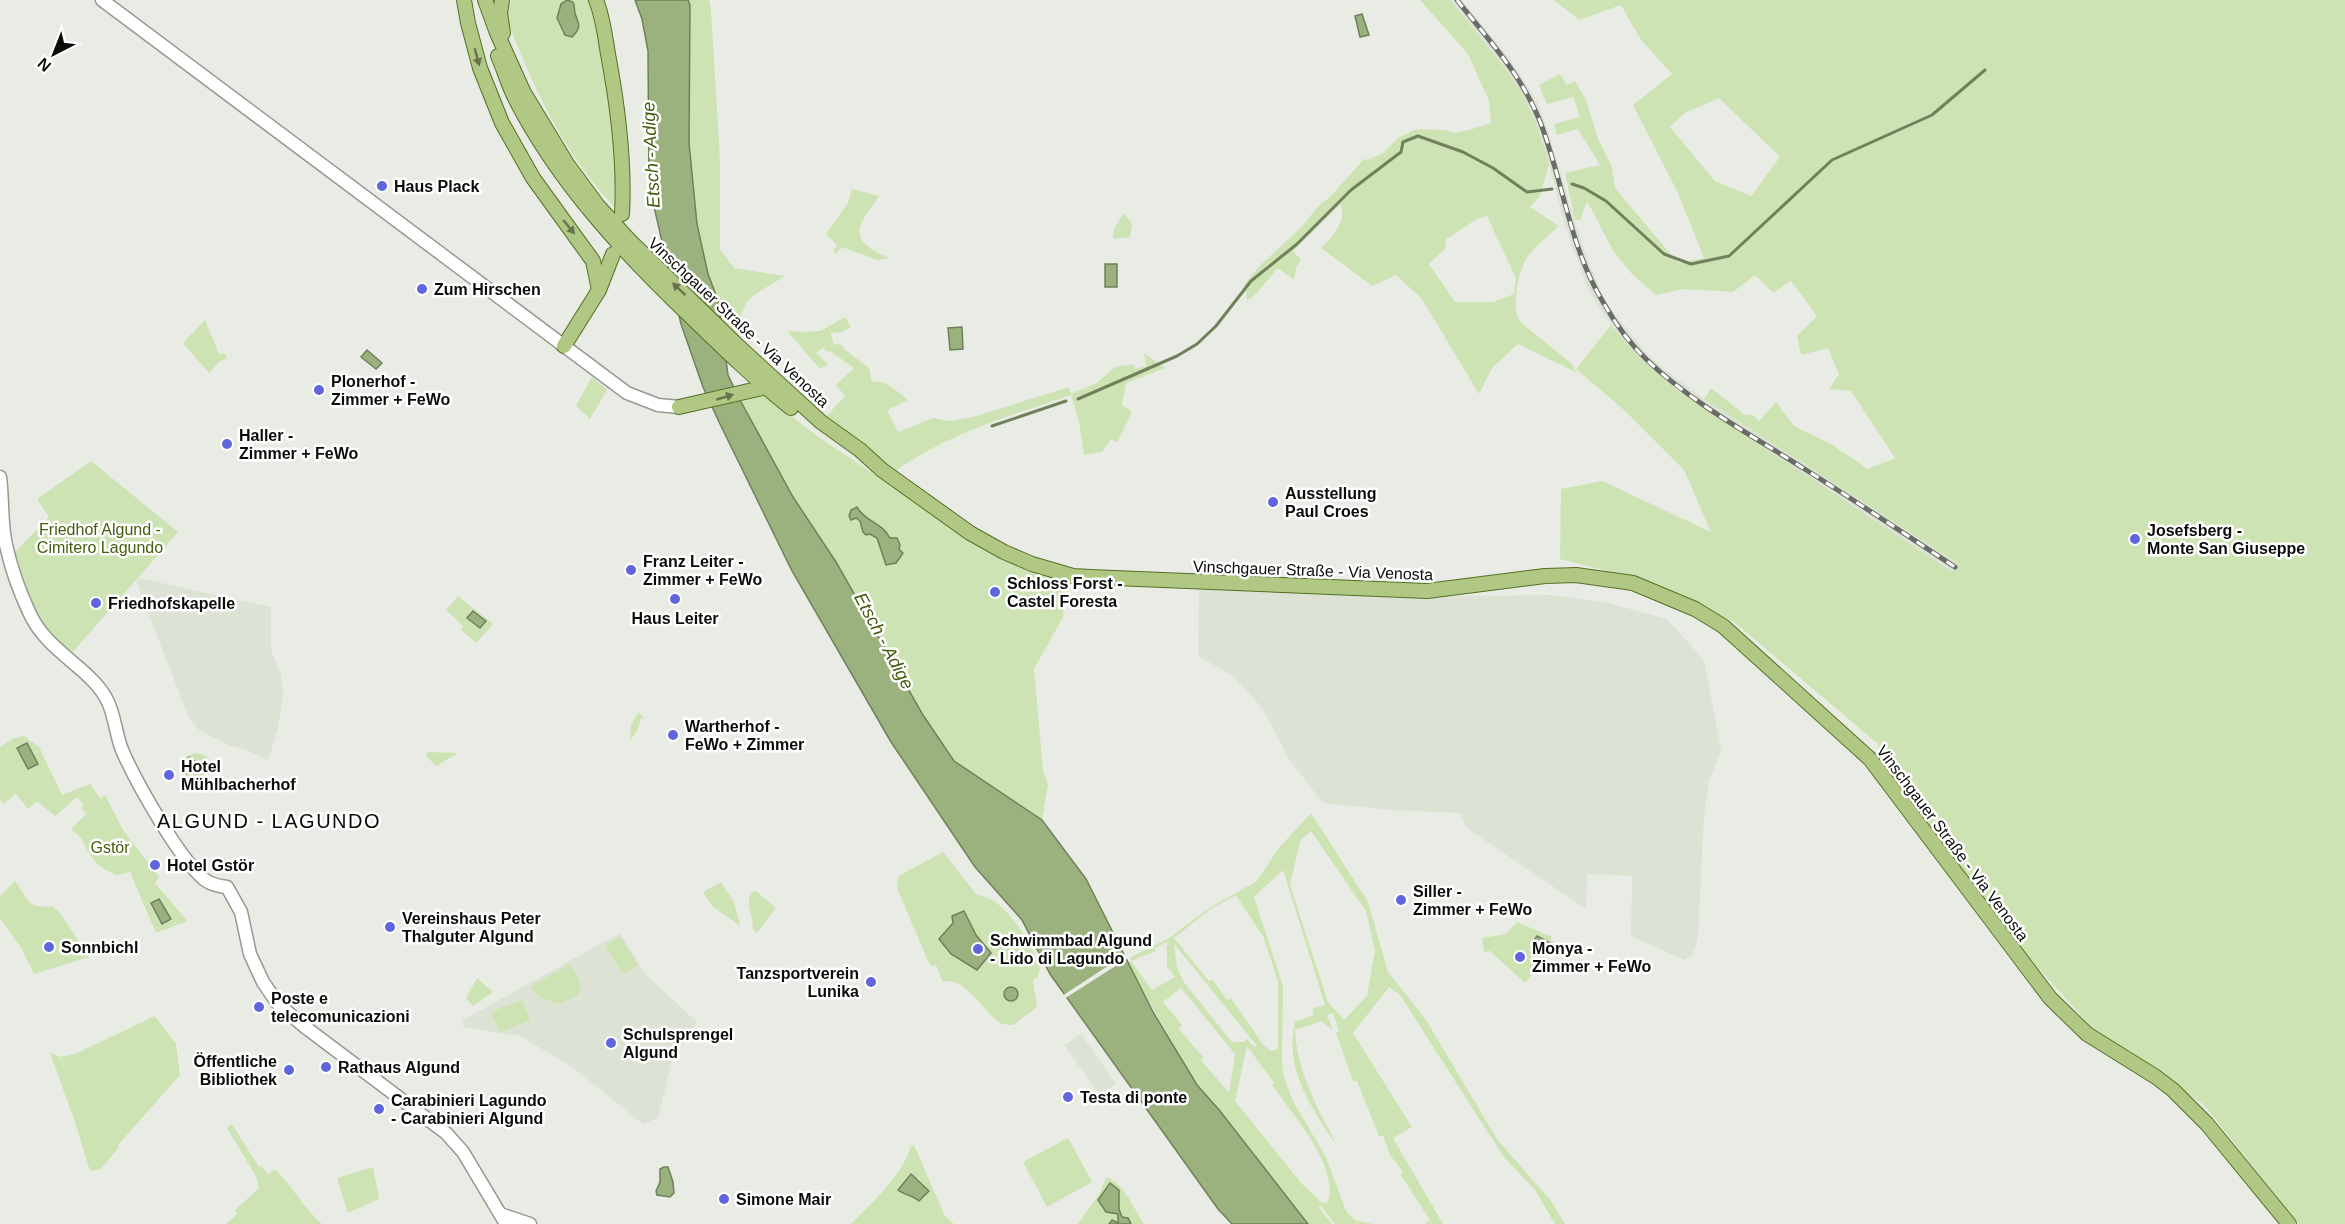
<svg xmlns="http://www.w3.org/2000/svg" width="2345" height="1224" font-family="Helvetica,sans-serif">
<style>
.built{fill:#dce3d4}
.green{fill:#cee3b3;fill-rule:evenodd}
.water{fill:#9cb27e;stroke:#70805b;stroke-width:1.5}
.pier{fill:#e9ece4}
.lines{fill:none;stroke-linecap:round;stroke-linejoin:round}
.stream{stroke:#70805b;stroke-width:3}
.secondary-casing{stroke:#959991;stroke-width:15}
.primary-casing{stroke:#556f25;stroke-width:16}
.secondary{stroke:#fff;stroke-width:12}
.primary{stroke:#b1c885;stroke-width:14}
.rail-casing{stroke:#6a6c67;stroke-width:5}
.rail{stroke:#fff;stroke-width:3;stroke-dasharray:9;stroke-linecap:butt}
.oneway{fill:#66734e}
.poi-dot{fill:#5e65dd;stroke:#fff;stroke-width:2}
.labels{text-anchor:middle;stroke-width:5;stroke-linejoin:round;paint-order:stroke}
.poi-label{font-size:16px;font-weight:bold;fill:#0b0c0a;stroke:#fff;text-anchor:start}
.street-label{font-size:16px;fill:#0b0c0a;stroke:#fff}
.park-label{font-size:16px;fill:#445d0e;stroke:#fff}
.water-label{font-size:18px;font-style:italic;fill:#435c0d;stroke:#fff}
.quarter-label{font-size:20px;letter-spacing:1.5px;fill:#0b0c0a;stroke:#fff}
</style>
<rect width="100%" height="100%" fill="#e9ece4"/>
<!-- built -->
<g class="built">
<polygon points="1450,0 1462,0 1510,59 1536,99 1546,125 1582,244 1599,287 1607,304 1643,349 1659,365 1704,399 1957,563 1952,573 1701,407 1656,373 1624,341 1597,305 1588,289 1564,223 1549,164 1529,108 1507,71"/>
<polygon points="139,578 271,607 271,650 281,674 283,695 278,727 268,761 247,750 228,745 199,730 188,716 136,581"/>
<polygon points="1199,589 1399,597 1552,595 1604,602 1667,619 1704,660 1721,750 1709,781 1704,815 1698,938 1693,954 1685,960 1633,937 1631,934 1632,876 1587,874 1586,909 1467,828 1460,813 1390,810 1323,803 1290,761 1263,709 1233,676 1198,656"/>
<polygon points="620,933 645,974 697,1022 682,1045 676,1044 658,1118 643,1124 572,1067 520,1036 463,1027 463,1020"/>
<polygon points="1081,1034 1116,1084 1099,1094 1064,1045"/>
</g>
<!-- green -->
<g class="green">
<path d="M511,0H590L595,14L613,115L620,173L617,209C573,166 539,101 517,44C513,35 507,24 508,13C508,9 510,4 511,0Z"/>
<path d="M688,0H709L711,9L720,160V249L734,268L785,276C753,296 737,298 740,340L720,320L718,300L708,274L697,224L689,143L690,5Z"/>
<path d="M1420,0H1450L1507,71L1522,94L1535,121L1549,164L1540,196L1530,207L1559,226C1548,236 1532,248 1525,261C1518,274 1512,307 1519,321L1572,364L1576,372L1518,344L1492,368L1479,394L1422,299L1396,275L1372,286L1321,248C1333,235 1346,223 1341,204L1293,251L1301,260L1296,268L1294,280L1278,268L1254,296L1247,300L1245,284C1261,261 1283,246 1302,226C1311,217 1316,205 1328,199L1364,159L1367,160L1383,153L1398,138L1416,129L1445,130L1454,133L1469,130L1491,123L1489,101L1468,54ZM1487,216L1516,278L1514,294L1493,302H1455L1429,264L1446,248L1445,240L1477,219Z"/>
<path d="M1554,0H2345V1224H2299L2204,1105L2130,1051L2103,1040L2000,925L1879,759L1878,744L1734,622L1655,583L1560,559L1561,489L1602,481L1711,532L1684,470L1624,410L1576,369L1611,325L1638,356L1677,390L1952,572L1957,563L1704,399L1711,388L1745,415H1753L1759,421L1776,402L1794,426L1831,444L1868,469L1895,458L1851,391L1829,389L1839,374L1828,348L1801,355L1797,336L1817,316L1791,281L1773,293L1755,275L1733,292L1684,289L1656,295L1632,274L1614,252L1587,201L1580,220H1575L1565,173L1600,165L1578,129L1557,135L1554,124L1580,117L1573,97L1547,104L1539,85L1560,74L1567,85L1575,81L1586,100L1598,139L1612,167L1615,188L1678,263L1704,258L1677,191L1633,105L1672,74L1641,40L1621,5L1579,20ZM1719,98L1780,157L1751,196L1715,181L1670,127L1685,113Z"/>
<path d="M852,189L879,196C858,226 845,239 889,258L877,260L842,247L835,254L833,252L837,245L826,234L848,203Z"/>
<polygon points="1124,213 1132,224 1130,237 1113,239 1114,229"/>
<path d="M845,317L851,327L842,332L830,333L834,344L842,345L844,349L869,368L872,382C885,379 898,392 908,400L887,410L898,432L933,418L950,421L973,417L1069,387L1071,394L1097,383L1115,367L1134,364L1135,369L1146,366L1144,353L1165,368L1126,383L1122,405L1132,412L1117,443L1111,439L1102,452L1084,455L1079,422L1071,395C1009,416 943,435 890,475L821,422L845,396L836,385L854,368L830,351L827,352L823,348L816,353L828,364L820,369L787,331L801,332L821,331Z"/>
<polygon points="205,320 219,354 224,353 227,358 219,362 209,373 183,343"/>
<polygon points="592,377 607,390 590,419 576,406"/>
<polygon points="763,394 820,438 951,526 1059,581 1065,591 1063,617 1034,669 1043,770 1048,785 1042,820 954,761 923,715 836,562 793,497 740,400"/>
<polygon points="91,461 178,532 71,654 45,628 27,591 14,553 49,517 37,499"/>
<polygon points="458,596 493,624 476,643 461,630 463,626 446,610"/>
<polygon points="639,712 645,719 641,718 637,731 630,741 631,724"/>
<path d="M24,736L39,747L62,795L90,784L101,799L105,795L123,830L159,877L155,883L187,921L156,933L130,872L116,875C109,871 100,868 95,861C84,849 86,839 71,829L86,814L81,808L84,805L77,797L55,816L37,801L28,809L16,794L3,804L0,800V747L14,738Z"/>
<polygon points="428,752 458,753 436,766 426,756"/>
<path d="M194,753C205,754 208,757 213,767L188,787L186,784L189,781L185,778L187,775L182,771C181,760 184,758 194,753Z"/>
<path d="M1311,813L1368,902L1388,972L1426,1020L1497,1139L1551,1201L1565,1224H1555L1535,1190L1503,1156L1400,995L1389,987L1353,1033L1412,1127L1393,1138L1443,1224H1424L1430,1220L1401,1175L1403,1172L1390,1155L1383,1136H1379L1357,1081H1353L1336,1033L1339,1031L1333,1013L1327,1015L1333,1030L1321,1021L1295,1030C1296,1057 1306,1082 1317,1107C1323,1120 1331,1131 1336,1145C1311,1105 1284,1071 1295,1022L1314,1015L1312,1009L1325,1005L1283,870L1254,897L1283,986L1282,1059L1283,1073L1287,1086L1294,1103L1326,1157L1346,1211L1355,1220L1373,1224H1335L1321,1206L1318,1207L1332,1224H1308L1220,1111L1197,1085L1126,962L1131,961V957L1169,938L1208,909L1257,881L1278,849ZM1311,831L1366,911L1375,950L1367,996L1344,1020L1328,1002L1290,885L1300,841ZM1236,895L1264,938L1278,982V1049L1272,1051L1264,1046L1231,998L1227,1000L1212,979L1209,981L1174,938L1209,910ZM1167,942V966L1175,977L1152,990L1131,961L1156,951L1155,948ZM1174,945H1175L1257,1046L1254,1047L1247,1039L1243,1042H1232L1183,981L1177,967ZM1181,988L1235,1054L1229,1093L1201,1060L1203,1057L1179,1029L1182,1025L1163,1002ZM1247,1046L1274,1083L1272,1085C1291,1112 1342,1169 1327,1203H1322L1302,1184L1235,1101Z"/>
<path d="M943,852L977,895C1006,897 1029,943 1041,966L1037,978L1033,980L1037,1007L1013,1025C1008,1025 1002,1025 999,1022C984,1012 963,974 943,982L936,965L932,967L928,961L897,888L898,877L902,874Z"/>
<path d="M15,881C29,900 27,909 52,906L60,913L89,957L34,974L21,948L0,918V896Z"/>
<polygon points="721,882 734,902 740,926 712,906 703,892"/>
<path d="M756,891L776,908L757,933L753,930C754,916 744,904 752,892Z"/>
<polygon points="1517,922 1552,937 1550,939 1556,943 1525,983 1490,951 1484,952 1482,938 1506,934"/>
<polygon points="620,936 638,965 623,974 605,946"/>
<polygon points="570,964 581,984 578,995 559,1004 540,998 530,987"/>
<polygon points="477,978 493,992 473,1006 466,998"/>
<polygon points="522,1000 530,1020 500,1033 491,1012"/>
<polygon points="155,1016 176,1044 180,1075 118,1145 119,1147 101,1169 90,1171 74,1119 50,1053 59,1056 66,1075 60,1057 75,1054"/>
<path d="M232,1124L259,1167L261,1166L268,1174L275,1169C293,1187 302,1206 322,1224H226L237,1214L235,1210L259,1188L256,1176L227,1128Z"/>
<polygon points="1068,1138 1092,1182 1047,1207 1023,1162"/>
<path d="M914,1145L945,1216L954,1224H851C873,1202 902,1176 911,1146Z"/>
<polygon points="373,1167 379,1199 348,1213 337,1178"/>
<path d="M1106,1177C1124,1183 1134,1209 1144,1224H1078L1101,1191Z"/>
</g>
<!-- water -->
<g class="water">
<path d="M567,0L573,2C575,6 574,9 575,13C578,24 583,26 572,37L565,35L557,18L561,4Z"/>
<polygon points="635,0 688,0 690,5 689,143 697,224 708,274 718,300 728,375 740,400 793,497 836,562 923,715 954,761 1042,820 1086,879 1153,1012 1197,1085 1220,1111 1308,1224 1232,1224 1218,1209 1050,974 1022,920 975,867 891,742 792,571 719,422 703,387 681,324 649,185 648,51 642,19"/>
<polygon points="1362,14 1369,35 1360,37 1355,16"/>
<rect x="1105" y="264" width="12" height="23"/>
<polygon points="962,327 963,349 950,350 948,328"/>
<polygon points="367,350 382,363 376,369 361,357"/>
<path d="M857,507C865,522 882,522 890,538H897L900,545L899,549L903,553L896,563L886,565L877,538L870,534L866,535L863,532L860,521L856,518L851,520L849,516L851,510Z"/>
<polygon points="473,611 486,621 480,628 467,618"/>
<polygon points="27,743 38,764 28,769 17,748"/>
<polygon points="189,757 196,762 199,769 197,772 190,770 190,773 186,774 184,772 186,767 183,763"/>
<polygon points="159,899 171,919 162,924 151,903"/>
<polygon points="964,911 976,935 991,953 977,970 951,954 939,939 953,923 952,916"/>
<polygon points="1537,936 1552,944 1550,948 1540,950 1535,939"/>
<circle cx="1011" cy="994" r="7"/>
<polygon points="664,1167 668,1167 673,1182 674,1193 670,1197 657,1195 656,1191 660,1182 660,1169"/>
<path d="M911,1174L929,1191L919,1201C912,1195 904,1195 898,1190Z"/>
<polygon points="1110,1183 1119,1190 1119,1209 1122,1217 1128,1218 1131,1224 1109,1224 1112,1220 1118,1223 1118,1214 1106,1212 1098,1200"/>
</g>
<!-- pier -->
<polygon class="pier" points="1126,954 1128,958 1064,999 1062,996"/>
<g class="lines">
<!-- stream -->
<g class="stream">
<polyline points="1572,184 1584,188 1606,201 1664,254 1691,264 1729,256 1832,160 1932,115 1985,70"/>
<polyline points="1078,399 1177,356 1197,344 1216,326 1251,281 1297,244 1351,190 1401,152 1403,142 1418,136 1463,152 1493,168 1527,192 1552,189"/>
<polyline points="992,426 1066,401"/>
</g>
<!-- secondary casing -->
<g class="secondary-casing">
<g id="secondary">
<polyline points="102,0 627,393 658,405 679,407"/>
<path d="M0,477C3,499 1,524 6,545C11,568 20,593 30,614C48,653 93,669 108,702C115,717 116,735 122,750C136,782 179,859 205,880C212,885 219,886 227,887L241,912L250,954L263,982L278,1004L305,1027L446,1133L463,1152L506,1224"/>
<polyline points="503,1215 530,1224"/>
</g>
</g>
<!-- primary casing -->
<g class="primary-casing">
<g id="primary">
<polyline points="464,0 468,23 480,68 502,123 533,178 593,261 599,290"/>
<polyline points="485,0 497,33 524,93 567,164 598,206 629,240 738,346 821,422 860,450 882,470 970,533 1004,552 1032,564 1073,576 1090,577 1427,591 1545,576 1576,575 1633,583 1695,609 1723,626 1870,759 2050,998 2087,1034 2156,1077 2173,1090 2207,1124 2289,1224"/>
<polyline points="502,0 500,13 503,33"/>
<path d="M596,0C603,17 605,36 608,54C618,107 625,160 622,214"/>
<path d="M498,56C504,69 508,84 515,98C558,182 622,251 690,316C723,348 756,380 791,408"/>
<polyline points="564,346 599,290 613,254"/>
<polyline points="679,407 766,387"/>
</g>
</g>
<!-- secondary -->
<use href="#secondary" class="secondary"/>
<!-- primary -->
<use href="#primary" class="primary"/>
<!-- rail casing -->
<g class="rail-casing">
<path id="rail" d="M1457,0C1487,38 1520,73 1539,119C1563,179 1569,246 1603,302C1615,323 1629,343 1647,360C1692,403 1751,435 1803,468C1854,500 1905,534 1955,567"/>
</g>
<!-- rail -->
<use href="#rail" class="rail"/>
</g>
<!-- one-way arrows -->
<defs><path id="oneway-solid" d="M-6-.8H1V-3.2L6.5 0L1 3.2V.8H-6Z" transform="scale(1.5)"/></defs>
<g class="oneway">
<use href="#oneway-solid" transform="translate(477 57) rotate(75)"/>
<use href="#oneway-solid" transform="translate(569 227) rotate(51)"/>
<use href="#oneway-solid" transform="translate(679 289) rotate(-136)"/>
<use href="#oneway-solid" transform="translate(725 397) rotate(-16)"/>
</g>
<!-- markers -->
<g class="poi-dot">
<circle cx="382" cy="186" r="6"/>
<circle cx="422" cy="289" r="6"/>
<circle cx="319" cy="390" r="6"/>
<circle cx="227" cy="444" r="6"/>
<circle cx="1273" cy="502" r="6"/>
<circle cx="2135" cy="539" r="6"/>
<circle cx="631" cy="570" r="6"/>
<circle cx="995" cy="592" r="6"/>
<circle cx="675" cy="599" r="6"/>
<circle cx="96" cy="603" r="6"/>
<circle cx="673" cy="735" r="6"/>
<circle cx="169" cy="775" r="6"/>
<circle cx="155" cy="865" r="6"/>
<circle cx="1401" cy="900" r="6"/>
<circle cx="390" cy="927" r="6"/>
<circle cx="49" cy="947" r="6"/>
<circle cx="978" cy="949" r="6"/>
<circle cx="1520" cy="957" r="6"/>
<circle cx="871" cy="982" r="6"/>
<circle cx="259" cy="1007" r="6"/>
<circle cx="611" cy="1043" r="6"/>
<circle cx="326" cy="1067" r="6"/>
<circle cx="289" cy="1070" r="6"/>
<circle cx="1068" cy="1097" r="6"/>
<circle cx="379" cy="1109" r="6"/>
<circle cx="724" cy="1199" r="6"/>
</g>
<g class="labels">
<!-- poi labels -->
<g class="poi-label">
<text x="394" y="192">Haus Plack</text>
<text x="434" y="295">Zum Hirschen</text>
<text x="331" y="387">Plonerhof -<tspan x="331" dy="18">Zimmer + FeWo</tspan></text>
<text x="239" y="441">Haller -<tspan x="239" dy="18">Zimmer + FeWo</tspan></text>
<text x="1285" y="499">Ausstellung<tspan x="1285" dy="18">Paul Croes</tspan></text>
<text x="2147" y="536">Josefsberg -<tspan x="2147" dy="18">Monte San Giuseppe</tspan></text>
<text x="643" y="567">Franz Leiter -<tspan x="643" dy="18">Zimmer + FeWo</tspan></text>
<text x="1007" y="589">Schloss Forst -<tspan x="1007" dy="18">Castel Foresta</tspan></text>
<text x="108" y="609">Friedhofskapelle</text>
<text x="675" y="624" text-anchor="middle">Haus Leiter</text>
<text x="685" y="732">Wartherhof -<tspan x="685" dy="18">FeWo + Zimmer</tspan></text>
<text x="181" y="772">Hotel<tspan x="181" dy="18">Mühlbacherhof</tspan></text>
<text x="167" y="871">Hotel Gstör</text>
<text x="1413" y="897">Siller -<tspan x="1413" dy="18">Zimmer + FeWo</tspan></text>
<text x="402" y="924">Vereinshaus Peter<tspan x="402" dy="18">Thalguter Algund</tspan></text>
<text x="990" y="946">Schwimmbad Algund<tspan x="990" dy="18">- Lido di Lagundo</tspan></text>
<text x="61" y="953">Sonnbichl</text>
<text x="1532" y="954">Monya -<tspan x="1532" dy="18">Zimmer + FeWo</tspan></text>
<text x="859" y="979" text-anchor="end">Tanzsportverein<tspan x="859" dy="18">Lunika</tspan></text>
<text x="271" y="1004">Poste e<tspan x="271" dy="18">telecomunicazioni</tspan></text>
<text x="623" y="1040">Schulsprengel<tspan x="623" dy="18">Algund</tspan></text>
<text x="277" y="1067" text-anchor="end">Öffentliche<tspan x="277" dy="18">Bibliothek</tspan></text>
<text x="338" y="1073">Rathaus Algund</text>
<text x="1080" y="1103">Testa di ponte</text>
<text x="391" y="1106">Carabinieri Lagundo<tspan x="391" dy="18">- Carabinieri Algund</tspan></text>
<text x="736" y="1205">Simone Mair</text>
</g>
<!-- street labels -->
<g class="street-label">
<text transform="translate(739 322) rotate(43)" y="6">Vinschgauer Straße - Via Venosta</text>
<text transform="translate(1313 570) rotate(2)" y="6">Vinschgauer Straße - Via Venosta</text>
<text transform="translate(1953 843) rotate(53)" y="6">Vinschgauer Straße - Via Venosta</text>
</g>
<!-- park labels -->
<g class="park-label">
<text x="100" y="535">Friedhof Algund -<tspan x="100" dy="18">Cimitero Lagundo</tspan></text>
<text x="110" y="853">Gstör</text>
</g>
<!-- water labels -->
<g class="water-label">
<text transform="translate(651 155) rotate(-93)" y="6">Etsch - Adige</text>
<text transform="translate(884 641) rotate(62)" y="6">Etsch - Adige</text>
</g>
<!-- quarter labels -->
<g class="quarter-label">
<text x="269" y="828">ALGUND - LAGUNDO</text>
</g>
</g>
<!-- north arrow -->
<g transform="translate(54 54) rotate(222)" stroke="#ffffff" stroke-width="4.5" paint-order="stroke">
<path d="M0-4.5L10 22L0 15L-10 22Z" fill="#0b0c0a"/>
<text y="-9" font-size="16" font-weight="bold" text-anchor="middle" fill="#0b0c0a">N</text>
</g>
</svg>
